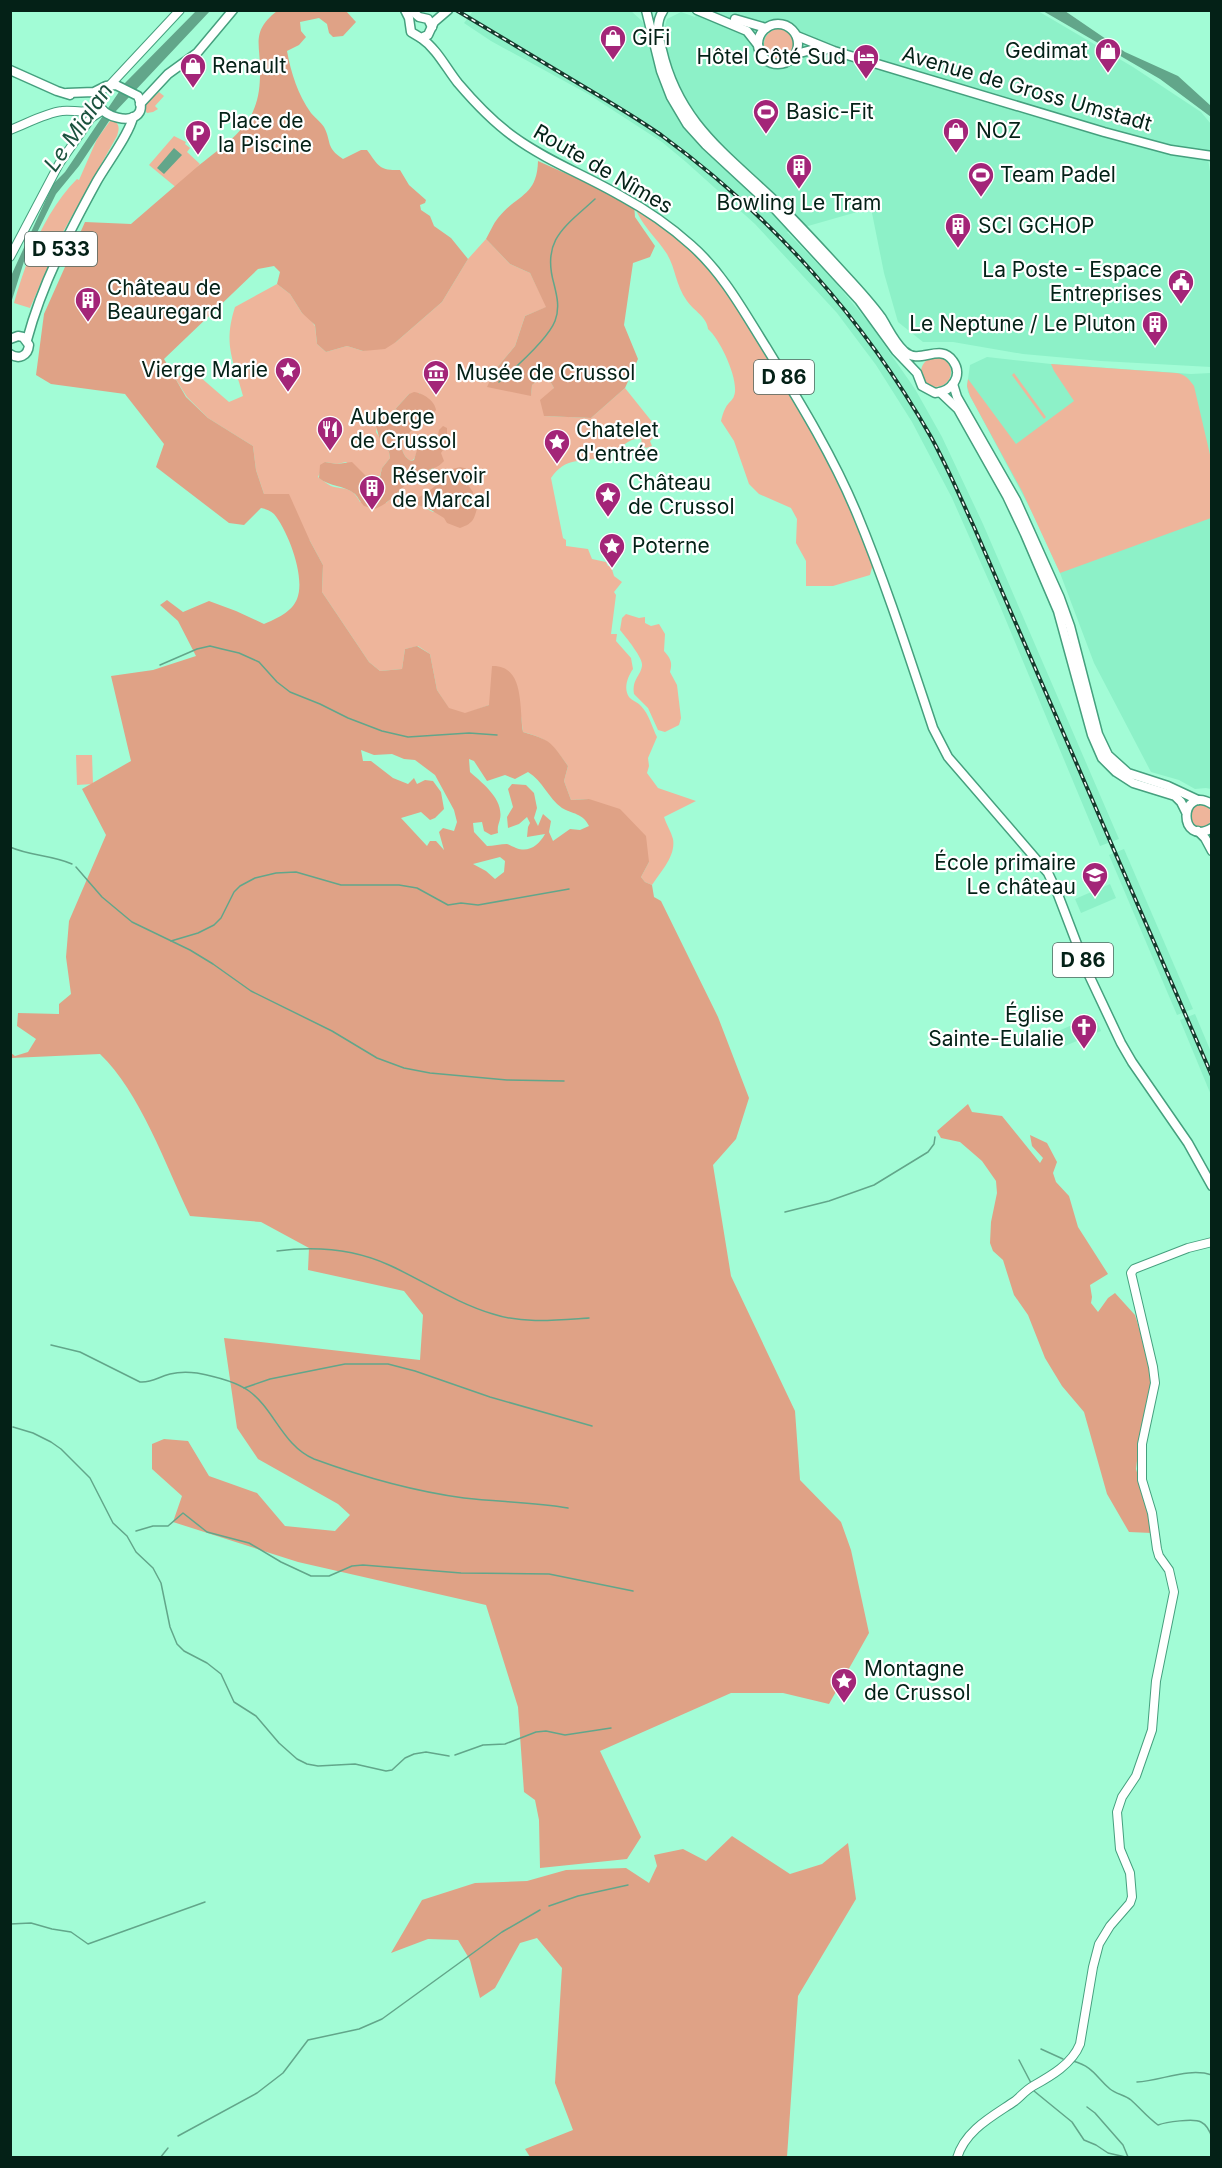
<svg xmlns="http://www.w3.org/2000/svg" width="1222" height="2168" font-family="Inter,sans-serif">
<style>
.built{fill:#8df1c8}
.green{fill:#eeb59b;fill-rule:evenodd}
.forest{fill:#dfa286;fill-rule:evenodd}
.water{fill:#62a68a}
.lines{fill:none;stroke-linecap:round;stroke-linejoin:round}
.stream{stroke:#62a68a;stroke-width:1.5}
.secondary-casing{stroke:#45a07e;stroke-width:10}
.primary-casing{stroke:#45a07e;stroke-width:11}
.secondary{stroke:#fff;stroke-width:8}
.primary{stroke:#fff;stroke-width:8}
.rail-casing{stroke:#163a2d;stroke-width:4}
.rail{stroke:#fff;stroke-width:1.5;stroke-dasharray:4.5;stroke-linecap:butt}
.labels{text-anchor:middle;stroke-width:4.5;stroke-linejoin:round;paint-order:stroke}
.shield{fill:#fff;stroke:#4f645d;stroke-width:1.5}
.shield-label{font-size:20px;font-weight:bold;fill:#042117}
.poi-label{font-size:21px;fill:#042117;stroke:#fff;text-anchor:start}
.street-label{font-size:21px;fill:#042117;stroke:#fff}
.water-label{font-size:22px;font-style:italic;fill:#1b523e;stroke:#fff}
</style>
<rect width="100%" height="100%" fill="#a2fcd6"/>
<!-- built -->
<g class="built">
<polygon points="473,11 631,11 642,21 646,28 662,36 667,19 681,12 695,17 698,11 1038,11 1133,67 1201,112 1211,124 1211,155 1208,159 1212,184 1211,367 1101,361 1023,354 953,342 923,342 898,322 884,273 871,208 787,232 835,282 869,323 915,389 942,437 983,524 1119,839 1100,846 1000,606 952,498 912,422 876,365 837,313 755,224 686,162 662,142 588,94 491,41 464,23"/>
<polygon points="987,357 1051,364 1191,374 1211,373 1211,789 1206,788 1195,789 1179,780 1151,772 1094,663 1060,573 1033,514 968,392 967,386 970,365"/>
<polygon points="1124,849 1193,1009 1177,1015 1109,855"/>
<polygon points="1110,884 1116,898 1081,913 1075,899"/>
<polygon points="1195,1014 1211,1052 1211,1095 1180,1020"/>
<polygon points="1090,1017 1091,1021 1096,1019 1101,1031 1060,1048 1054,1033"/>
</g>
<!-- green -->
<g class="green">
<circle cx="779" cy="44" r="15"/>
<polygon points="159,92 164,96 155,106 158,109 153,112 147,113 143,107 149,97 156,95"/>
<path d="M110,121H115C120,126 119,129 117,136L63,232L30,308L14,303C26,260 45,211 77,179L79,180L97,139Z"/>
<polygon points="174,136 186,142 185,144 190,148 187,152 200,164 178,189 149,165"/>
<path d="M634,204L657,220L716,271L823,444L874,560L870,575L833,586H806V561L796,543L797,519L791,508L759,494L749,484L734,441L721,421C722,417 723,412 726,407C728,403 733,400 734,396C740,381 720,339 708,329C707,317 694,311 687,301C675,284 676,269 667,254C657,238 639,223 634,204Z"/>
<path d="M486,239L510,264L530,273L547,307L525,316L515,346L495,370L531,395L532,385L546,374L554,388L544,416L591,418L625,388L657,428V434L650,441L652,446L646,448L642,445L641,438C626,438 617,454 603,457C581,463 566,456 551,478L563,538L566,540V546L588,549L592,559L606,562L608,566H611L614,576L622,582L614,592L616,595L611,634H617L616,641L631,658L633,669C628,676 623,688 629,697C632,701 638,702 641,706C649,714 652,727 657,737L648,758L649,766L647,773L658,788L696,801L664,817C666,824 671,831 673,839C676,856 661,871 652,885L645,882L641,877L649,862L589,799L571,800L564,781L568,766C552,744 549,739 523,732L521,716L489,705L465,714L449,709L437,690L430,654L418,646L405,649L402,669L380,671L369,662L322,592L323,565L310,541L274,495L264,494L256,470L253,446L208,418L187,397L175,378L192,370L229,402L243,396C233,359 223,345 235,307L277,284L290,294L302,313L309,318L315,326L317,344L326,352L347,346L363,351L396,342L442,302L468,259ZM419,393L427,399L426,416L419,419L414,428L401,440C402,449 402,456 411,461L414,459L418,450L415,445L438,436L441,453L433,469L422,472L403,486L400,491L386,503L360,502C352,486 344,490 331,486C327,484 321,479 318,477L325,462L337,464L346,462L369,479L380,476L382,468L390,458L389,452L376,432L378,421L390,415L409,394ZM445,471L471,473L466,482L472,497L476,498L478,509L433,512L419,505L423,495C433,492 440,481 445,471Z"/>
<circle cx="936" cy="372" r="15"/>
<path d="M1051,364L1176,373C1185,374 1189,379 1194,386L1211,459V518L1060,573L1022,491L970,396L967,386L968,379L1016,444L1074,401L1054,371Z"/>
<polygon points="1016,371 1014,373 1046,417 1044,419 1012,375 1009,378"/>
<path d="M626,614L639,618L645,617V623L651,626L659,624L665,634L664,651C670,658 673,662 670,672L677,685L681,718L679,725L665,732L658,730L648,708L634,694C632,679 640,677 642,666C644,659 625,636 620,630L622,618Z"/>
<polygon points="76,755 92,755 93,784 77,785"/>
<circle cx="1201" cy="816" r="11"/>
</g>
<!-- forest -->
<g class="forest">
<path d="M277,11H346L356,22L343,36L333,37L329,33L327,24L319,18L300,22L301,31L306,37L299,45L287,51C291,73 298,95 311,113C315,118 321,122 324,127C332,142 325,147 343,159L361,150H367C378,165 379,171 400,170L409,185L426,200L425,203L420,205L421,210L430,216L434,226L451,238L468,259L442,302L396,342L385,349L363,351L347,346L326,352L317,344L315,325L302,313L290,294L277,284L280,272L274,266L258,269L164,359L186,397L208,418L253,446L256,470L264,494H289L310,541L323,565L322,592L369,662L380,671L402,669L405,649L417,646L430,654L437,690L449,708L465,713L489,705L492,666C525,665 519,708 523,732C551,740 551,742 568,766L564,781L571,800L589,799L620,809L646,836L649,862L641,877L645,882L652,885L654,897L661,901L718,1017L749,1098L736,1139L713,1165L731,1276L795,1411L800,1480L841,1522L851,1550L869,1633L829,1704L783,1693H731L600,1751L641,1837L627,1859L540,1868L539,1820L535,1800L524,1792L518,1707L486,1605L298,1562L173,1522L182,1496L152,1469V1444L164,1439L188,1441L209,1476L257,1493L285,1526L335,1531L350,1515L338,1504L258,1459L237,1428L224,1338L420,1360L423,1315L404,1291L308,1270L309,1248L261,1222L190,1216C166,1166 140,1092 100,1054L11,1058V1053L15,1056L28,1052L36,1039L17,1026L18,1013L59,1014V1004L71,994L66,957L69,921L106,835L82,789L131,761L111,676L153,670L196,656L178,621L160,605L167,600L183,612L209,601L236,611L264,624C276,619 292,612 297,599C306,577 288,531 274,514C271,511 266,509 261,508L244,525L229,523L156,467L164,444L125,394L51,384L36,375L44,314L85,222L131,224C153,205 175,186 197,167C216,151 245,133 254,109C259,97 260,85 260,73C261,45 250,32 277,11ZM361,750L374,755L392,754L404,759L415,760L435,775L454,810L457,822L454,831L443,828L439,832L444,850L436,841H430L427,846L401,818L421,812L430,820L435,818L444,809L441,792L433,781L425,780L417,784L414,778L408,784L393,778L371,761H363ZM469,759L474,761L487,781L505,775L515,779L528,772C543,781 548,798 562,808C572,814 583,813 589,826L580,830L570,829L553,841L549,832L551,821L543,814L538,826L534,818L537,808L534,793L526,785L512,784L508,789L513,807L507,817L508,828L519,824L527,817L530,823L528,827L527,837L545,834C539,845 529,853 516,848C513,847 510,845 507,844C501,844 493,846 487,846L474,832L473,823L482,822L484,831L491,835L498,833C497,826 499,824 500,819C504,799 482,783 470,772ZM500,857L505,861L504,872L495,879L486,871L473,864Z"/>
<path d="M538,161L634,204L635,217L655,246L650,257L633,263L624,325L638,359L625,388L591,418L544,416L540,400L554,388L546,374L532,385L531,396L487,387L495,370L515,346L525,316L546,307L530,273L510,264L486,239C490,232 493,224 498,218C517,194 537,197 538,161Z"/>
<path d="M414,392C423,393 435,401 436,410L431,417C419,415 418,423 412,430C409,434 404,436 401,440C402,449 402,456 411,461L414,460L417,450L414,441C422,432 428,439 438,436L439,430L443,426L447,428V440L449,441L441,453L444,461C437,469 432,468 423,472C404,481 395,501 375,509L364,506C360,502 358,497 355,494C344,485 330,487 319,478L320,465L325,462L337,464L352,462L369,479L380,477L382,468L390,458L389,452L379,437L376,426L378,421L390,415L409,394Z"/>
<path d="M460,467L468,469L471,473L466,482L473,492L472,497L480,501C473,515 478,522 460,528L447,523L444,518L431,510L418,505L416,502L419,497C431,491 439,484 445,471Z"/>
<polygon points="968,1104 972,1112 1002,1116 1040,1163 1043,1158 1032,1146 1030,1135 1047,1143 1057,1162 1053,1173 1056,1182 1069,1196 1078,1227 1108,1274 1090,1285 1092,1297 1091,1303 1098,1312 1108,1298 1115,1293 1135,1315 1150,1364 1151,1381 1141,1428 1136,1469 1148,1509 1152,1533 1129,1532 1107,1494 1084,1412 1062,1386 1045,1358 1028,1315 1014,1295 1003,1260 993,1251 990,1243 991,1222 997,1193 996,1181 982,1161 960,1142 941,1138 937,1131"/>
<polygon points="732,1836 790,1874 822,1864 848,1843 856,1899 798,1996 787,2157 530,2157 525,2149 573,2130 555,2083 562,1968 537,1938 520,1943 495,1988 480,1998 470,1960 458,1940 428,1939 391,1953 422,1900 475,1883 527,1881 566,1870 626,1868 649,1883 657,1866 654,1855 683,1849 706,1861"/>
</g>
<!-- water -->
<g class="water">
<polygon points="196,11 210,11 115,112 79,166 56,194 26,255 11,303 11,276 53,184 65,172 125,83"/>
<polygon points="1043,11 1065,11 1125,52 1178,76 1211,106 1211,117 1160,79"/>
<polygon points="174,148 182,155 164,174 157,168"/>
</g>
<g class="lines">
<!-- stream -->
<g class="stream">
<path d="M499,382C514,369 548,339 555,321C560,308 557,296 554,284C541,239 566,226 595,199"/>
<polyline points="160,665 197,649 210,646 222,649 239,653 259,662 277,682 290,692 320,704 348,718 382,731 408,737 469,733 497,735"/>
<path d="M10,847C30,856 52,855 72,864"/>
<polyline points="76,867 102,897 132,922 190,950 213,964 251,991 332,1031 377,1058 404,1068 430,1073 507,1080 564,1081"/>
<polyline points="171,941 198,933 214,925 221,918 234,892 240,886 255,878 276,873 296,872 341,885 399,885 417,888 448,905 461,903 478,905 569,889"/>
<polyline points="785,1212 829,1201 874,1185 928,1152 934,1144 935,1137"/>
<path d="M277,1251C315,1246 354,1249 389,1265C424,1281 456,1303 493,1314C523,1324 558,1320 589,1318"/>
<path d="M51,1345L80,1352L140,1382C152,1383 158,1377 170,1374C178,1372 189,1372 197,1373C213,1376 235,1381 249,1391C274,1409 283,1446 314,1459C363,1477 412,1491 464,1498C498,1502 534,1502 568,1508"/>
<polyline points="244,1388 270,1379 345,1364 388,1364 415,1371 490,1397 592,1426"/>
<polyline points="13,1427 33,1433 51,1442 61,1449 90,1478 113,1523 127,1536 136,1552 153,1568 161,1583 170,1627 177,1644 184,1651 207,1663 221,1674 234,1702 256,1716 279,1743 297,1759 307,1764 318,1766 355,1764 386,1771 392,1770 405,1758 414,1754 426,1752 449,1756"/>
<polyline points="136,1531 153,1526 168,1526 183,1513 207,1532 249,1543 281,1562 311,1576 329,1576 352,1566 363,1565 461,1573 549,1574 633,1591"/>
<polyline points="455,1755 483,1745 505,1744 536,1732 546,1731 565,1735 611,1728"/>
<polyline points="549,1906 578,1896 628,1885"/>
<polyline points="10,1924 31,1923 52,1929 71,1932 88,1944 205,1902"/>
<polyline points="1041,2049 1063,2059"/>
<polyline points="1019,2060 1031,2083"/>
<path d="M1073,2061C1094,2067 1095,2076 1110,2089C1116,2094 1125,2095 1131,2100C1140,2108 1147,2117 1158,2125C1166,2122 1194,2118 1201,2122C1207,2125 1210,2131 1212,2138"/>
<path d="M1137,2082C1161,2081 1188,2067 1212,2075"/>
<polyline points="1034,2091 1072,2122 1084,2140 1096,2145 1108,2153 1130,2158"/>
<polyline points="1087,2107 1095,2113 1123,2145 1128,2157"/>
<polyline points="178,2136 257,2093 283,2073 308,2040 359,2029 382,2019 502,1932 540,1910"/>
<polyline points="160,2158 168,2148"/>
</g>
<!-- secondary casing -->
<g class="secondary-casing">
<g id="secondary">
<polyline points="110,85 180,10"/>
<path d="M10,130C26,124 45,113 62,111C75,109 89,117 98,103"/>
<polyline points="10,257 59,164 91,118 103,110"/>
<path d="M957,2158C965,2130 993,2116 1015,2101C1021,2096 1026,2090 1033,2086C1051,2076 1072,2064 1080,2044L1093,1967L1099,1944L1110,1926L1130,1903L1132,1897L1130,1873L1120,1849L1117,1812L1122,1797L1136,1776L1152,1730L1156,1681L1174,1592L1169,1570L1159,1556L1157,1549L1152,1513L1142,1480V1444L1155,1383L1153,1367L1131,1273L1134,1269L1188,1248L1212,1242"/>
</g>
</g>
<!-- primary casing -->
<g class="primary-casing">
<g id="primary">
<polyline points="405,10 409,18 411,32 421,38 428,35 434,22 448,10"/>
<polyline points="411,10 419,17 428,19 432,27"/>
<path d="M646,10L661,71L671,97L687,124L706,145L775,209L859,300L896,351L917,373L922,386L935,393C951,392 964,376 953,361C940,342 919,366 904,351C894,342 888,328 881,317C870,302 858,289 845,275C824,252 802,228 780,206C729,156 679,125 662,50C658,36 655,23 663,11"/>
<polyline points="697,10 747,31 758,45"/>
<polyline points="735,19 766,28"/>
<circle cx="778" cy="44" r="20"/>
<polyline points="797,36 834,51 1104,132 1171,150 1212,156"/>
<path d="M421,38C437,49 446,68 458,83C475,103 493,122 514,137C547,161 585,175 621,196C645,209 671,227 691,245C723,273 744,312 766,347C799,401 833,456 857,514C886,584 909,656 933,728L948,757L1048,873L1057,892L1088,973L1121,1043L1132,1062L1188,1143L1212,1186"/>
<polyline points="796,54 815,49 824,50"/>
<polyline points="10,70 57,91 70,95"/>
<path d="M67,93L94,92L106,86L116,85L138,96C156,136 77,116 103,89"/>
<polyline points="140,104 168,74 197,53 233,10"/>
<path d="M10,339L18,336L23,337L29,345C28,356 19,360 10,354"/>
<path d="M27,340C42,284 69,232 97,181C106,165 130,133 133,117"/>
<polyline points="953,384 957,397 1016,500 1060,598 1070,626 1098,734 1108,755 1128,773 1168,786 1198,800"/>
<polyline points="940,392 958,409 1007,496 1025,534 1058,611 1092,735 1102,758 1116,772 1133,783 1175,796 1181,802 1186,812"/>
<path d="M1212,804C1178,784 1178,848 1212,828"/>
<polyline points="1198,831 1205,838 1212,851"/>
</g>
</g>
<!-- secondary -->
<use href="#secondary" class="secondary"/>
<!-- primary -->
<use href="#primary" class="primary"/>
<!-- rail casing -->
<g class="rail-casing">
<path id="rail" d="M456,10C498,35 539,60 581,85C608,101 635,117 661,135C771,215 864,319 931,437C947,466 960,497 974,527L1212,1076"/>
</g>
<!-- rail -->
<use href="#rail" class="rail"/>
</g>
<!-- icons -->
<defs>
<g id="shop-pin" transform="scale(1.35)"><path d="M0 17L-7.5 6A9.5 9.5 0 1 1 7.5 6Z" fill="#a32578" stroke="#fff"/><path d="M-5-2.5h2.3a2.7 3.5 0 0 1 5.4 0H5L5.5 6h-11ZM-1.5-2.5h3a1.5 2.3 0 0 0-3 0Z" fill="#fff"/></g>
<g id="hotel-pin" transform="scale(1.35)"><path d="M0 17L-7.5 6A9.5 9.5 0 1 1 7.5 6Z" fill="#a32578" stroke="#fff"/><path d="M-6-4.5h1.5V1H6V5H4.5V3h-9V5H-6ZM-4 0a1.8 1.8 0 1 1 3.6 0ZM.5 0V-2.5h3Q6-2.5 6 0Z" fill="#fff"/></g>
<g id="stadium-pin" transform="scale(1.35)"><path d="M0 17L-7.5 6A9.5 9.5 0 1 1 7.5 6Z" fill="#a32578" stroke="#fff"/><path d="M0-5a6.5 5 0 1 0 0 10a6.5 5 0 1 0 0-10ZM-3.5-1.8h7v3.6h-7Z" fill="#fff"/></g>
<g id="parking-pin" transform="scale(1.35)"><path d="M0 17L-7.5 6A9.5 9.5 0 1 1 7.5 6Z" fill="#a32578" stroke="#fff"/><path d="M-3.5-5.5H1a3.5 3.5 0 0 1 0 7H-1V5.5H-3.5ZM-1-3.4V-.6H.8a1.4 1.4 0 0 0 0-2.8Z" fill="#fff"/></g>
<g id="building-pin" transform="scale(1.35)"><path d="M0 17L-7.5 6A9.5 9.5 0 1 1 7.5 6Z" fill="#a32578" stroke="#fff"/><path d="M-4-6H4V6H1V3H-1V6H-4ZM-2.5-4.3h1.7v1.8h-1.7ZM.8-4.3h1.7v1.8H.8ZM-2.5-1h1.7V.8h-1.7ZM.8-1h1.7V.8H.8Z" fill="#fff"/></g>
<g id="civic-pin" transform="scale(1.35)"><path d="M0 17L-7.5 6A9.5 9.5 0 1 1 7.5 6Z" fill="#a32578" stroke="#fff"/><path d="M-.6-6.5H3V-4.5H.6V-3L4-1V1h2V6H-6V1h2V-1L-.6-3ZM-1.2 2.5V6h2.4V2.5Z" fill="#fff"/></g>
<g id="sight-pin" transform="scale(1.35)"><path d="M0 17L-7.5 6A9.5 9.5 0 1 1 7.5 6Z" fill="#a32578" stroke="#fff"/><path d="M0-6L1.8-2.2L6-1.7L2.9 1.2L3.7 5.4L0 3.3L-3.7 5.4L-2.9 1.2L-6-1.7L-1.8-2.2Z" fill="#fff"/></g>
<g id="museum-pin" transform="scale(1.35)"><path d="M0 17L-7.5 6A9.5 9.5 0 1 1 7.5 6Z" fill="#a32578" stroke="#fff"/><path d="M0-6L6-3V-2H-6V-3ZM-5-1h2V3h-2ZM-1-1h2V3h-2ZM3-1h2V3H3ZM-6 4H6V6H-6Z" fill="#fff"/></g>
<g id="restaurant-pin" transform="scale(1.35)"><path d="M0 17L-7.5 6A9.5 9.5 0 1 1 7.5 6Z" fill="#a32578" stroke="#fff"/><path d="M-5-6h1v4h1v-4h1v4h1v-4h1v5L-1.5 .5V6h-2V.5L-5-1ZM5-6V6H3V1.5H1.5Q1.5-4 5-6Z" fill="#fff"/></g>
<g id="school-pin" transform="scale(1.35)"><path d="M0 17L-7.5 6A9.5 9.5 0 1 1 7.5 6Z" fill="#a32578" stroke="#fff"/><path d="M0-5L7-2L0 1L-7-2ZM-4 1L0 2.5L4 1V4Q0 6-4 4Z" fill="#fff"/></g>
<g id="church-pin" transform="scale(1.35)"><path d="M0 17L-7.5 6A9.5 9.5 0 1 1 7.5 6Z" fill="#a32578" stroke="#fff"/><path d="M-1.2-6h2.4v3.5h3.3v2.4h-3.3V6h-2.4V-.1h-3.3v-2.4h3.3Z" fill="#fff"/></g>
</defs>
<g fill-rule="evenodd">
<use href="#shop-pin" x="613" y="38"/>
<use href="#shop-pin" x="1108" y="51"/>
<use href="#hotel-pin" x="866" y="57"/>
<use href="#shop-pin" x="193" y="66"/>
<use href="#stadium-pin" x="766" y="112"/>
<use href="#shop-pin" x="956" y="131"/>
<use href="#parking-pin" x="198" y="133"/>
<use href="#building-pin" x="799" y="167"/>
<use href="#stadium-pin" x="981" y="175"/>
<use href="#building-pin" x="958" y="226"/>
<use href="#civic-pin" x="1181" y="282"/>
<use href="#building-pin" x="88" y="300"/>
<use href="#building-pin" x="1155" y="324"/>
<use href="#sight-pin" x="288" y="370"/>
<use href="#museum-pin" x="436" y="373"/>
<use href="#restaurant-pin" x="330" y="429"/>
<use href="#sight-pin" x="557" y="442"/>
<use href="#building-pin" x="372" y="488"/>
<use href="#sight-pin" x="608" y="495"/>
<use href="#sight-pin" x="612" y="546"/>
<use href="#school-pin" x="1095" y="875"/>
<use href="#church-pin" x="1084" y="1027"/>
<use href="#sight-pin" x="844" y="1681"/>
</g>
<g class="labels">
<!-- shield labels -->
<g class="shield">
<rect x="25" y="232" width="72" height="34" rx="4.5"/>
<rect x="754" y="360" width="60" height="34" rx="4.5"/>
<rect x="1053" y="943" width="60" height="34" rx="4.5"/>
</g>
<g class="shield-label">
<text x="61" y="256">D 533</text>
<text x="784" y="384">D 86</text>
<text x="1083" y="967">D 86</text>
</g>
<!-- poi labels -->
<g class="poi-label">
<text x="632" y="45">GiFi</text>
<text x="1088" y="58" text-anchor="end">Gedimat</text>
<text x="846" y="64" text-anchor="end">Hôtel Côté Sud</text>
<text x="212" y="73">Renault</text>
<text x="786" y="119">Basic-Fit</text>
<text x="218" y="128">Place de<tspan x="218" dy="24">la Piscine</tspan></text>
<text x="976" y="138">NOZ</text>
<text x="1000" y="182">Team Padel</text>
<text x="799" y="210" text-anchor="middle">Bowling Le Tram</text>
<text x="978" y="233">SCI GCHOP</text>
<text x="1162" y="277" text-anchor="end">La Poste - Espace<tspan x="1162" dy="24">Entreprises</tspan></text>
<text x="107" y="295">Château de<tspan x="107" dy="24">Beauregard</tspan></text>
<text x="1136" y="331" text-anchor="end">Le Neptune / Le Pluton</text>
<text x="268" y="377" text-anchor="end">Vierge Marie</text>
<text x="456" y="380">Musée de Crussol</text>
<text x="350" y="424">Auberge<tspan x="350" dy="24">de Crussol</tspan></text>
<text x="576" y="437">Chatelet<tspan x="576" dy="24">d'entrée</tspan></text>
<text x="392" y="483">Réservoir<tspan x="392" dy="24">de Marcal</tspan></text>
<text x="628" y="490">Château<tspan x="628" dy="24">de Crussol</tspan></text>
<text x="632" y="553">Poterne</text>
<text x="1076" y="870" text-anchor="end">École primaire<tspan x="1076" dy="24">Le château</tspan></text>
<text x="1064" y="1022" text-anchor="end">Église<tspan x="1064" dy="24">Sainte-Eulalie</tspan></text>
<text x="864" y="1676">Montagne<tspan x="864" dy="24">de Crussol</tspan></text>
</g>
<!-- street labels -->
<g class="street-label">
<text transform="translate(1027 89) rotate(16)" y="7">Avenue de Gross Umstadt</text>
<text transform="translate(603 169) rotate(30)" y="7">Route de Nîmes</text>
</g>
<!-- water labels -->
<g class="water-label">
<text transform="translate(78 127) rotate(-55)" y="8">Le Mialan</text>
</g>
</g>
<!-- border -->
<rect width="1222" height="2168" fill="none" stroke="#042117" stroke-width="24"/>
</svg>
